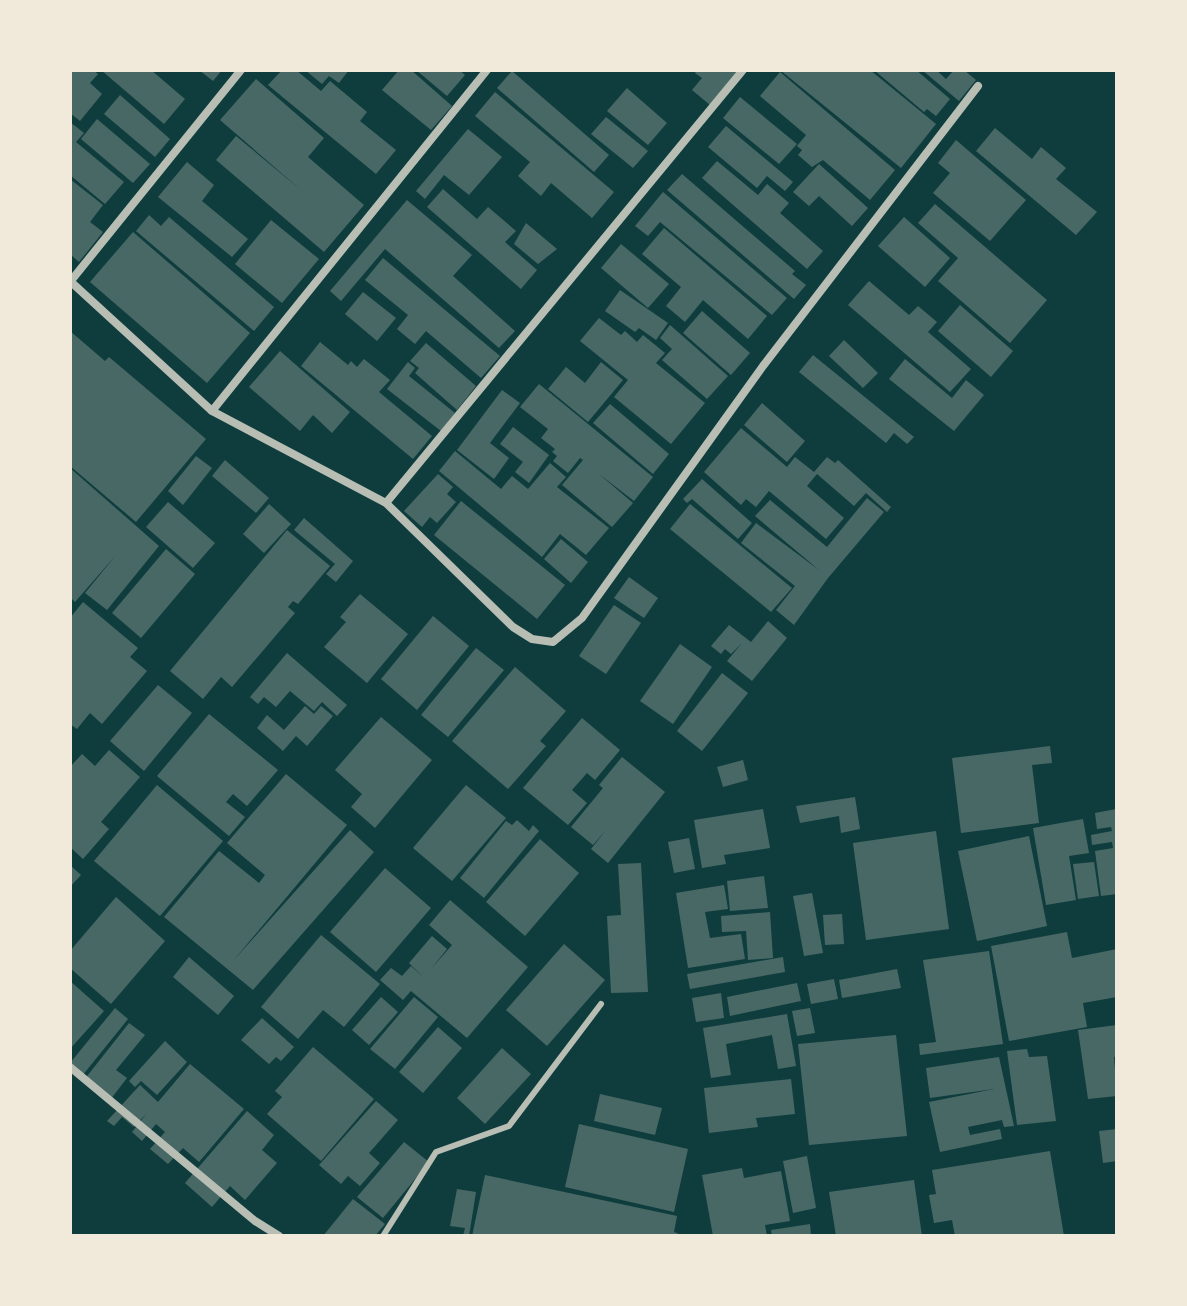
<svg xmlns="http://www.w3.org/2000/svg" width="1187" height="1306" font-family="Manrope,sans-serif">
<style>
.building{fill:#486865}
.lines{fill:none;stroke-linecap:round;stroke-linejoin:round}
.service{stroke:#b8beb3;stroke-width:6}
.minor{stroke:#b8beb3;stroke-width:8}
</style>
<rect width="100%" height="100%" fill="#0f3d3e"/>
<!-- building -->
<g class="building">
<polygon points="70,70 93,70 98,74 90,83 102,94 80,121 70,113"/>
<polygon points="101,70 151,70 185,99 164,124"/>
<polygon points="199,70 222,70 213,81"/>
<polygon points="282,70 296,70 321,91 330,81 367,112 360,121 396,150 376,174 268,85"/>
<polygon points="305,70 349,70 339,83 329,76 322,84"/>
<polygon points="399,70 411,70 452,106 431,130 382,90"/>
<polygon points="416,70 459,70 465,75 447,96"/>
<polygon points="697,70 738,70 710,105 692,90 702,78 695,73"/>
<polygon points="780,70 870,70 936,124 901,168"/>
<polygon points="874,70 916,70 950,99 936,116 927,109 924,112"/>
<polygon points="922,70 936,70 946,79 954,70 964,70 976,80 959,101"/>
<polygon points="512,71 609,155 594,172 497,88"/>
<polygon points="780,72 895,170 870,200 823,160 812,167 798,155 802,150 797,146 806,135 760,96"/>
<polygon points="256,79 324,138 308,157 364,205 324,252 216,160 236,136 301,190 220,120"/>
<polygon points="627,88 667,123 648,145 607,111"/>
<polygon points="495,92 614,192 592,218 551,183 541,196 518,176 530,162 475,116"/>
<polygon points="120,95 170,139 155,157 104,114"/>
<polygon points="740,97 797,144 779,164 723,118"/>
<polygon points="606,117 648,151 633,168 591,134"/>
<polygon points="97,119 150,164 133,183 81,139"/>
<polygon points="70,122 84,133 76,142 124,182 105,204 70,175"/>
<polygon points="726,126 793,182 785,191 767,176 757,188 708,147"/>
<polygon points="995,128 1032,159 1041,147 1066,168 1056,179 1097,212 1076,235 976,151"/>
<polygon points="468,129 502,157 469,195 444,175 425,199 416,191"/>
<polygon points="956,140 1026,200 990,241 933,193 950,173 938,163"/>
<polygon points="717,161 758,195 767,184 789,203 780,213 823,251 807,269 702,178"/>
<polygon points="187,162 214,185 202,201 248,239 232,257 158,197"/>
<polygon points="819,164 868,208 852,226 819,196 809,206 793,192"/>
<polygon points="682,174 795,271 792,274 806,285 794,299 667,190"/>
<polygon points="70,179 103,205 90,222 103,232 79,262 70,254"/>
<polygon points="443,189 477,219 488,207 516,231 505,242 537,270 521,289 427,207"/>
<polygon points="663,192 787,298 772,315 660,222 648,236 635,226"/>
<polygon points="407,200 472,255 453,276 515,331 499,348 385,249 341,301 330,291"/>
<polygon points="935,204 1047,300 1010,343 938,281 958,258 918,223"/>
<polygon points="149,215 161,226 169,217 274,307 254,331 136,231"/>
<polygon points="904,217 950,258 925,287 878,246"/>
<polygon points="271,220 319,259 282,303 235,264"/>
<polygon points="526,223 557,249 538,264 514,244"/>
<polygon points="664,228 767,316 748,339 703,300 685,322 666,306 681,287 642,254"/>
<polygon points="133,232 250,333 207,383 90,282"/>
<polygon points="621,244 669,284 648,308 601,268"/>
<polygon points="383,258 500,356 481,378 426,331 415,344 397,329 408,315 365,280"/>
<polygon points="869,281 909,315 918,306 937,322 928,332 971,369 950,392 848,305"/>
<polygon points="620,290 668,323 656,340 639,328 635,332 605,311"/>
<polygon points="363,292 396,318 377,341 345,314"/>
<polygon points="960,305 1013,351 991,377 938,331"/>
<polygon points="702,311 750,353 731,375 683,333"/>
<polygon points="599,318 621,335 625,331 637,342 643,335 665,353 656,363 705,403 671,444 614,397 628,380 580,341"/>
<polygon points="670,325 728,376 707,399 662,360 672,349 660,338"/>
<polygon points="70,331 105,361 109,357 206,439 136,522 70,466"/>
<polygon points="844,340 878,373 863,388 829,356"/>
<polygon points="320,342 348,365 351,361 357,367 364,359 390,380 379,392 432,436 413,459 301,366"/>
<polygon points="426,343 476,386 457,410 415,373 419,368 410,361"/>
<polygon points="280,351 350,412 332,433 313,415 300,431 249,387"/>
<polygon points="813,355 914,437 907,444 894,433 886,443 799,372"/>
<polygon points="905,359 952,398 966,380 984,395 954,431 889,379"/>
<polygon points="408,362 415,368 409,376 455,413 441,431 387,389"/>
<polygon points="601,362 623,380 588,422 548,389 566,367 585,383"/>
<polygon points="539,384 653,477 634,501 599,474 633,503 612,527 562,485 583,460 580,458 568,473 553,461 557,456 552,452 555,449 541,438 548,429 520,407"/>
<polygon points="502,390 520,403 490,443 509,458 494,479 457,450"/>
<polygon points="762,403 805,441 787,462 744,425"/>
<polygon points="610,404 669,454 653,474 593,423"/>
<polygon points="513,427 549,455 529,483 515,472 523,462 500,444"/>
<polygon points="741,428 787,467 795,457 814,472 827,457 835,463 838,460 891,507 887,512 866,493 854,506 817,474 807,486 844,518 826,539 769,491 756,507 746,499 741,505 704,472"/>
<polygon points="455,451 501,489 512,476 528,489 550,463 566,477 557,487 609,528 586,555 560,534 542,557 439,471"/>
<polygon points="196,456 212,468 183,505 168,491"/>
<polygon points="225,460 269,498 256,513 212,476"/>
<polygon points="70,468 159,546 107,610 85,593 116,555 75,602 70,597"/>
<polygon points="438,474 453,487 447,494 456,502 437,523 430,517 422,527 404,511"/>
<polygon points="702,479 752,523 738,539 692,499 687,503 683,499"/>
<polygon points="867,498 884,512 828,578 794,625 776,610 795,586 741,543 756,523 819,570 755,516 770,500 827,547"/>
<polygon points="461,501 565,585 537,619 434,535"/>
<polygon points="168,502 215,543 193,568 146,527"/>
<polygon points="269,504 291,524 264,553 243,534"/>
<polygon points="690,504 792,588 771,612 670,529"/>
<polygon points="304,518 353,561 336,582 326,574 335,564 294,530"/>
<polygon points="287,530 330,566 298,604 293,601 288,607 295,613 232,687 221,677 203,699 170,671"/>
<polygon points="561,539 588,562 571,583 544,559"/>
<polygon points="166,549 195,574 141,638 112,613"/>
<polygon points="629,577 658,598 644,618 614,598"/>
<polygon points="360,594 408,634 367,683 324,647 346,622 340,617"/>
<polygon points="83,602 138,648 130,657 147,671 102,724 90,713 77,729 70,724 70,618"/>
<polygon points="614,605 641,623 606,674 579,656"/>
<polygon points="433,616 469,646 417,710 381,679"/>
<polygon points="768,621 787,638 752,681 727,661 742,643 731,654 725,649 721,654 711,646 729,625 751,642"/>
<polygon points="680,644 712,667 673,724 640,701"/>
<polygon points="476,648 504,670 448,737 421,715"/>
<polygon points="287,653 347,705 337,716 322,702 314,711 290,691 276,707 264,697 258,704 250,697"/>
<polygon points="515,667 566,711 540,741 546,746 508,789 452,741"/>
<polygon points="722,673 748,693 702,751 677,731"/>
<polygon points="158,685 192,713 144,771 110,741"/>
<polygon points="305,706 314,714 321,706 333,716 307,746 296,736 283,751 257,728 267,715 284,730"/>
<polygon points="209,714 278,770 247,806 233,794 226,802 245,817 229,836 157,776"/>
<polygon points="381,717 432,760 375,828 351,807 362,794 335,770"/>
<polygon points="582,718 620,750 595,780 587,773 572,790 587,803 568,825 523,788"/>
<polygon points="1050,746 1052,763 1032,765 1039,823 961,833 952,758"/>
<polygon points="109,750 140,777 101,822 109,829 83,859 70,847 70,767 82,754 95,766"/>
<polygon points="622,757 665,792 608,863 591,849 606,830 593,845 571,827 603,788 599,785"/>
<polygon points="743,760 748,780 723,787 717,767"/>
<polygon points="286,774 347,825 233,961 350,830 374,852 253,990 164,917 219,851 259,883 265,875 227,843"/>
<polygon points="157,785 223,841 160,916 94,861"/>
<polygon points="466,785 506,818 452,881 413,848"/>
<polygon points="855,797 860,829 841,833 839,816 800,823 796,806"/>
<polygon points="763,809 770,848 724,855 726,864 702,868 694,820"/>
<polygon points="1116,809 1117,894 1101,896 1095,851 1113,848 1112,842 1092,845 1091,835 1112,831 1111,827 1097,829 1095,813"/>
<polygon points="1083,819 1089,853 1069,856 1076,900 1046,905 1033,828"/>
<polygon points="517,820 529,831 533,825 539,831 484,898 460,878 506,821 512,825"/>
<polygon points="936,831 949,929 866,940 853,843"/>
<polygon points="1029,836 1047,926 977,941 958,851"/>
<polygon points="689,838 695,869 674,873 668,842"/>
<polygon points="540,839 579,873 525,936 486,902"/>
<polygon points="1094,862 1099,896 1078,899 1073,864"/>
<polygon points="641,863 648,992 611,993 607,916 621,915 618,864"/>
<polygon points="70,865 81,875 70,887"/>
<polygon points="385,868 431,908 376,972 330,932"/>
<polygon points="764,876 768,908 730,911 727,881"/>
<polygon points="724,885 728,909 705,912 710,938 741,934 745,959 688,968 676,893"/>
<polygon points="812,893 823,953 804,956 793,896"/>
<polygon points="116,897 165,941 111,1004 70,968 70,951"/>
<polygon points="450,900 528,967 467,1038 411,991 403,1000 380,980 391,968 402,976 411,966 424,978 409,963 432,936 447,949 431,969 452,945 429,925"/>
<polygon points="770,912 773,958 748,960 746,931 722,932 721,916"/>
<polygon points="842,914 844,944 825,945 823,915"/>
<polygon points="1067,932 1072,958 1117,949 1117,997 1083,1003 1087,1027 1009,1041 991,946"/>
<polygon points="321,935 380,984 344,1027 323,1010 298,1039 261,1007"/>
<polygon points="564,944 605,980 547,1046 506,1010"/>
<polygon points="989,951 1003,1044 920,1055 919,1044 936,1042 923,960"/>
<polygon points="189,957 234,996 218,1015 173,977"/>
<polygon points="783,957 785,972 690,989 687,974"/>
<polygon points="897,969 901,988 842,998 839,980"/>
<polygon points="834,979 838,999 811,1004 807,984"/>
<polygon points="70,981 104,1011 70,1049"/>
<polygon points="797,983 801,1001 730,1016 727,997"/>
<polygon points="721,993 724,1018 696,1022 692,998"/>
<polygon points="381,997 398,1012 369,1045 352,1030"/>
<polygon points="414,997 438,1017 395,1069 370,1049"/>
<polygon points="115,1008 128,1019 82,1076 70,1063"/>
<polygon points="810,1008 815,1033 797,1036 792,1011"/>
<polygon points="787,1014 796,1066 778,1069 772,1035 726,1044 731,1075 711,1078 703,1028"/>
<polygon points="262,1018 294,1047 281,1061 276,1057 269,1064 241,1040"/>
<polygon points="129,1023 145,1035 116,1070 127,1078 110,1100 84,1080"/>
<polygon points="1117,1025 1117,1056 1114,1057 1117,1096 1088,1099 1078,1030"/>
<polygon points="438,1027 462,1048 423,1093 399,1072"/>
<polygon points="896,1035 907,1136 809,1145 798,1044"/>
<polygon points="165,1041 187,1062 157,1095 141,1081 135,1087 129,1081"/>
<polygon points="313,1047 374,1099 321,1161 267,1114 282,1097 275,1091"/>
<polygon points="502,1048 531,1074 485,1124 457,1098"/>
<polygon points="1027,1049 1029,1057 1047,1056 1056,1121 1017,1125 1007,1051"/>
<polygon points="999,1057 1014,1126 1004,1127 1002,1120 968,1127 970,1135 1000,1129 1002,1139 940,1152 929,1102 994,1089 930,1098 926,1068"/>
<polygon points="190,1064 244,1109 199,1162 183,1148 168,1164 150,1149 165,1132 156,1124 142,1141 132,1132 147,1113 134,1127 122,1117 114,1126 107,1121 140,1085 158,1102"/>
<polygon points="791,1079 795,1114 756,1118 758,1127 709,1133 704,1088"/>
<polygon points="600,1094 662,1108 655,1135 594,1121"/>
<polygon points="376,1101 398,1120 369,1153 380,1163 360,1186 348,1176 341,1184 319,1165"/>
<polygon points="247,1111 274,1135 262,1150 277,1163 245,1200 230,1186 212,1207 185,1183"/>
<polygon points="579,1124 688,1149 674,1212 565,1187"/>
<polygon points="1117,1129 1117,1161 1103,1163 1099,1131"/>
<polygon points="404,1142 429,1162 383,1218 357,1197"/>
<polygon points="1050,1151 1064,1236 955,1236 952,1220 934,1223 929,1195 936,1194 932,1170"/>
<polygon points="807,1156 816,1208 793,1213 783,1161"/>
<polygon points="742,1168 744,1178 781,1171 790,1221 765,1225 767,1236 713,1236 702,1175"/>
<polygon points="485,1175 677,1216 674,1232 684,1236 472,1236"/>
<polygon points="914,1180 922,1236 836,1236 829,1192"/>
<polygon points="457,1189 476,1192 469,1236 463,1236 465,1228 450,1226"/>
<polygon points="353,1199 385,1224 375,1236 323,1236"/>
<polygon points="810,1224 811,1236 772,1236 771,1230"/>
</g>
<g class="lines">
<!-- service -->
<polyline class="service" points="383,1236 436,1152 509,1126 601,1004"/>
<!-- minor -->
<g class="minor">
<polyline points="70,281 212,411 386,503 513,627 532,639 553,642 582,618 763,366 978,86"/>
<polyline points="70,282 241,70"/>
<polyline points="212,411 487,70"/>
<polyline points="386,503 743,70"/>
<polyline points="70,1067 255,1221 279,1236"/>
</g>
</g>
<!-- border -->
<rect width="1187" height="1306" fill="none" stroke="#f1e9da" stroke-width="144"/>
</svg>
